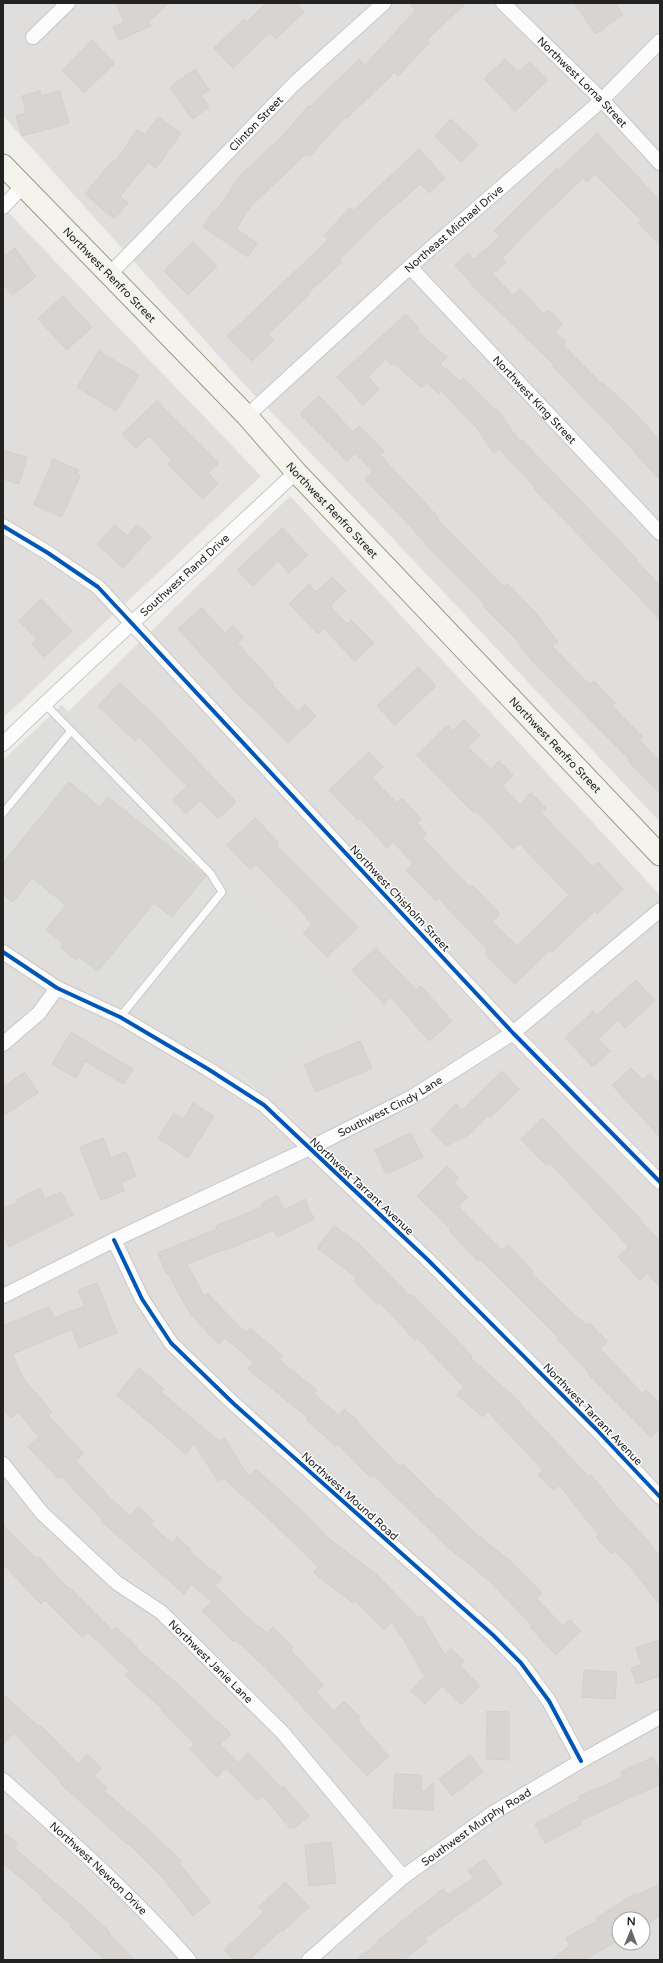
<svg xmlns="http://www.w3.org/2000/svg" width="663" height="1963" font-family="'Varela Round',sans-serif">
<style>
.residential{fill:#dfdedc;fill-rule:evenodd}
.religious{fill:#dededc}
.building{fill:#d7d4d2;stroke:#d3d0cc}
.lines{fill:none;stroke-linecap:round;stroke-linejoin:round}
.service-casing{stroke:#c9c8c7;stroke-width:9}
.minor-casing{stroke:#c9c8c7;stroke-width:16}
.secondary-casing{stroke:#999a82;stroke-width:23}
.service{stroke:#fdfcfc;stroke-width:7}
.minor{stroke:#fdfcfc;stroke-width:14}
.secondary{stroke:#f4f4ed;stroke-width:21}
.cycleway-casing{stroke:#fff;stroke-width:6}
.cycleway{stroke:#0057b8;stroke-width:4}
.labels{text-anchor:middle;stroke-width:3;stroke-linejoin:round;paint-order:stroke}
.street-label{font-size:11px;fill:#222;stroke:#fff}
</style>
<rect width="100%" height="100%" fill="#f0eeeb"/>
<!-- residential -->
<g class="residential">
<polygon points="3,3 660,3 660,822 382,527 244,384 3,116"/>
<polygon points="3,207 261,476 3,718"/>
<path d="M290,496L660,895V1960H3V925L216,1054L256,1090L346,1008L68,712ZM619,1919H643V1943H619Z"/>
</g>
<!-- religious -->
<polygon class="religious" points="62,705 346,1008 257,1090 216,1054 3,925 3,760"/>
<!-- building -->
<g class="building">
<polygon points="116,3 169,3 149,22 151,26 119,40 113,27 124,22"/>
<polygon points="266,3 296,3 304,12 276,39 270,32 233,68 214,48 244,19 247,22"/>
<polygon points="409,3 466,3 427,40 429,43 398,76 395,72 347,118 345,117 309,157 306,154 250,207 236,229 257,243 248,257 203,227 213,211 215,213 240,176 284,134 308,106 310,107 359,59 365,65 416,10"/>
<polygon points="574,3 615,3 623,14 596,34"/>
<polygon points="92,40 115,63 84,93 62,70"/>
<polygon points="505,59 518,72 530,62 548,80 515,111 484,79"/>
<polygon points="195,69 209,90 201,96 209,107 192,119 170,87"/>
<polygon points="40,91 41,96 60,91 69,123 22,136 16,116 26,113 22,96"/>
<polygon points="158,117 181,133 156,168 148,162 120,196 128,203 114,219 85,194 113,160 115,162 137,130 145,135"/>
<polygon points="451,119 478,145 461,162 435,136"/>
<polygon points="597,133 660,201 660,245 638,223 641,220 595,174 587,182 583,178 539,220 502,258 506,263 492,274 513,295 520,289 544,314 549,310 562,324 555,332 566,342 563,345 601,383 602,382 635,413 660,441 660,480 611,426 553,367 555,366 476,289 455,265 468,253 474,259 500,237 494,231 557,168 559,170"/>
<polygon points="419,149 445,178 429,193 420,184 376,223 339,260 342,262 308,293 309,295 268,334 274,340 252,361 227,336 328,240 324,235 350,208 353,211"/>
<polygon points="193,242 217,266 188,295 164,271"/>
<polygon points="15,248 36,277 12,295 3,283 3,257"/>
<polygon points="63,296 92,327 67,350 38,319"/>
<polygon points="406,314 419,329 417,331 447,357 440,364 460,381 463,378 495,410 497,409 520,442 522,440 637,559 636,560 660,586 660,619 534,489 535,487 499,449 494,453 476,427 441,391 439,394 427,383 422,388 394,363 391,365 386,359 368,377 379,389 363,405 337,377"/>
<polygon points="99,351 139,375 116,411 77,387"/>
<polygon points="319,396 353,432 359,426 384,451 380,455 439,518 437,519 504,587 507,583 536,613 558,642 552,646 590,685 594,681 615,703 612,706 643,737 639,740 660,762 660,793 628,761 630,760 532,661 516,639 483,606 485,604 424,543 425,542 365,479 373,471 355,453 347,461 300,414"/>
<polygon points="157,401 219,463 208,473 218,483 203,499 168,464 172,460 149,436 136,448 122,434"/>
<polygon points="3,450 27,457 19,484 3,479"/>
<polygon points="53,459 79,470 77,473 80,476 62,517 34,505"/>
<polygon points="115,525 127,536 137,525 151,537 123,568 97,544"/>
<polygon points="282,528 308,555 289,573 278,561 253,586 237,570"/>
<polygon points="332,577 346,591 330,606 347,624 351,620 374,643 355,661 323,628 318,634 289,604 309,584 316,592"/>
<polygon points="41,599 72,631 44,657 32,644 37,639 19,621"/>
<polygon points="202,608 225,633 233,625 244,637 237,643 274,683 272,685 298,712 305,705 316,716 288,743 250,705 249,706 178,629"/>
<polygon points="418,667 436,686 395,725 377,706"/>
<polygon points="120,683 157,718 236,802 218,819 200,800 186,814 172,800 187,786 139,737 135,741 98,706"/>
<polygon points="464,720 480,735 468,747 491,769 499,761 513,775 502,786 520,804 531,793 546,808 541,813 593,867 598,862 623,889 597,914 595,911 552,952 550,950 515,984 485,954 488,950 438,898 436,901 406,870 413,863 393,842 387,848 360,818 358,820 329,790 369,752 383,767 372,778 397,803 402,798 421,819 417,823 427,834 422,838 470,887 472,885 500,914 492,922 517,946 569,895 519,843 513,849 476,811 474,813 417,755 447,725 453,731"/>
<polygon points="69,782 100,807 108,797 206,876 172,917 154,903 98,971 79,957 76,960 60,947 63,943 46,930 66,905 32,878 13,902 3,894 3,863"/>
<polygon points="255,818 278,842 276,845 358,927 327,957 303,933 312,925 306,918 307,917 256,864 250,869 227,845"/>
<polygon points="376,948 416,990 421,986 452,1021 429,1041 391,997 384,1004 352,970"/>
<polygon points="636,980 655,1001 625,1028 618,1020 598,1039 610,1051 593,1067 565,1038 593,1011 597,1015"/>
<polygon points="71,1032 133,1069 124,1084 85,1061 76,1078 52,1064"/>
<polygon points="360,1041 372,1068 316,1092 304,1065"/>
<polygon points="631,1068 643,1080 650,1074 660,1085 660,1137 612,1085"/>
<polygon points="502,1071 519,1089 490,1118 488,1116 470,1134 446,1146 431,1130 456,1104 462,1110"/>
<polygon points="25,1072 38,1093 3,1116 3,1087"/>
<polygon points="193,1103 214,1116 188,1158 158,1138 174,1113 183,1119"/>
<polygon points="542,1118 639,1217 638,1218 660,1241 660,1287 647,1273 640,1280 618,1257 629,1247 550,1163 547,1166 521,1139"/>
<polygon points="411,1133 423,1157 386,1174 375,1150"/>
<polygon points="103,1138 111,1158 126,1152 136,1176 121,1182 124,1191 101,1200 80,1147"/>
<polygon points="447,1166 459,1178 454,1183 468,1197 458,1206 502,1250 508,1245 533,1271 531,1273 578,1318 587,1325 589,1323 607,1341 600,1349 643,1394 646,1390 660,1404 660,1429 651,1437 588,1374 589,1372 557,1339 558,1337 480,1259 478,1261 449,1231 451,1229 417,1196"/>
<polygon points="40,1188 45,1199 61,1192 73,1215 9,1247 3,1233 3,1209 17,1203 16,1200"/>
<polygon points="277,1196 284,1210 305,1199 314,1219 277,1237 274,1230 226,1250 226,1249 187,1264 204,1296 207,1293 246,1333 250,1328 283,1356 279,1360 317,1390 314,1394 339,1416 344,1409 358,1421 357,1422 400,1467 403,1464 438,1499 439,1498 474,1532 509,1560 542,1593 536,1598 563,1626 570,1620 581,1631 556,1655 530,1627 532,1625 486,1578 445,1545 374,1475 371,1478 338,1444 336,1446 306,1420 308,1418 248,1369 254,1363 225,1338 219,1344 191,1315 167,1272 166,1273 158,1253 217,1229 216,1226 262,1207 261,1204"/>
<polygon points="334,1226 359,1244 410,1296 411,1294 447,1330 472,1356 471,1358 513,1396 589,1477 591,1475 619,1510 647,1539 660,1558 660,1605 627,1563 615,1551 612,1554 596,1537 599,1535 559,1485 553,1490 538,1475 543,1470 488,1412 483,1417 457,1395 464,1387 417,1338 415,1340 380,1303 378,1305 354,1281 357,1278 317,1248"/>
<polygon points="97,1283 117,1333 79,1348 72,1329 13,1354 22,1377 52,1412 48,1416 84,1453 76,1461 111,1499 130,1516 138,1507 154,1521 151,1525 172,1543 177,1537 191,1550 189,1552 222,1578 215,1586 258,1627 259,1626 267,1633 273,1627 293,1647 290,1650 324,1685 316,1692 334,1711 344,1701 360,1717 357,1720 389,1756 367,1776 269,1671 236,1640 234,1642 202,1611 212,1601 191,1584 184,1594 101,1521 102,1519 61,1476 58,1478 28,1447 39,1437 18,1412 11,1418 3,1409 3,1326 49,1307 54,1318 85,1306 78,1290"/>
<polygon points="139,1368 164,1389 161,1392 219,1441 224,1438 249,1477 256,1469 298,1507 325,1534 324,1535 376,1574 419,1618 422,1616 445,1655 451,1649 464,1661 460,1666 480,1686 461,1705 442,1686 425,1704 411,1691 425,1676 392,1621 384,1630 355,1601 353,1603 314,1573 318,1567 268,1518 223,1478 218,1481 194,1444 186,1454 117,1395"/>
<polygon points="3,1525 36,1558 38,1556 69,1589 70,1588 112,1630 116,1627 137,1647 136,1648 182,1688 217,1722 218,1721 231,1734 220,1744 239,1763 248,1753 282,1788 283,1786 309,1816 295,1828 290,1828 263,1796 258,1801 226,1768 217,1777 190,1749 195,1744 161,1710 162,1709 125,1675 129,1671 88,1632 82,1637 45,1600 41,1604 3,1564"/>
<polygon points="660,1640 660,1676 636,1684 631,1668 642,1665 636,1648"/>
<polygon points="584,1670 617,1672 615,1699 582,1697"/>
<polygon points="3,1694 38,1726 40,1725 78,1764 87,1754 101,1768 94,1776 107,1788 104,1791 149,1830 181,1861 179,1863 210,1902 193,1916 164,1879 128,1843 127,1844 60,1783 61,1782 14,1733 3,1745"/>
<polygon points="487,1711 509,1712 509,1760 486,1759"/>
<polygon points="470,1755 483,1772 452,1796 439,1779"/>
<polygon points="653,1757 660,1772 660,1784 580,1821 582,1824 545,1843 535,1824 580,1800 578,1797 623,1777 621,1772"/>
<polygon points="395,1774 422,1775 421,1793 434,1783 433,1810 393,1808"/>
<polygon points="3,1832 17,1843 14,1848 83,1907 110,1932 109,1934 134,1960 105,1960 70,1927 71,1925 42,1899 44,1898 3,1863"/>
<polygon points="331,1842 336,1883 309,1886 305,1845"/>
<polygon points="485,1859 502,1884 425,1938 427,1942 403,1960 356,1960 378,1943 377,1941 443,1889 448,1895 473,1878 468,1870"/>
<polygon points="285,1882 309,1907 282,1932 281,1930 249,1960 234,1960 224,1950 264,1912 259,1907"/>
<polygon points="660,1884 660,1916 643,1927 643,1919 619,1919 619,1940 584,1960 551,1960 570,1946 566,1938 600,1919 595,1919 636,1893 637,1895"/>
</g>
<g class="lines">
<!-- service casing -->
<g class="service-casing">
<g id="service">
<polyline points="44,703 211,874 222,892 120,1017"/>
<polyline points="3,813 71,731"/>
</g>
</g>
<!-- minor casing -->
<g class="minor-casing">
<g id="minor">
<path id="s1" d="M503,3L602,100L660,163"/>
<polyline points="33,37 68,3"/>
<polyline points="3,207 23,186"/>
<path id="s2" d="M410,267L660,533"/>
<path id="s3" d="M109,275L294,84L384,3"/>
<path id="s4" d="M247,416L414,263L602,100L660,41"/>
<polyline points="3,526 48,553 98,587 513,1033 660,1182"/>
<path id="s5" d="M3,744C98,651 199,564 296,472"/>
<polyline points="3,952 57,988 120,1017 208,1069 264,1105 428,1260 596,1429 660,1497"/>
<polyline points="3,1044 39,1013 57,988"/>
<polyline points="114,1240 142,1299 171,1343 234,1404 493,1635 521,1663 549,1701 581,1761"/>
<path id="s6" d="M3,1296L114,1240L310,1148L412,1097L513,1033L660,910"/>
<path id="s7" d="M3,1464L42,1513L117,1583L161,1612L283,1733L403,1877"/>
<path id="s8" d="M3,1780C68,1838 132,1895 189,1960"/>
<path id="s9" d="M309,1960L403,1877L493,1813L581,1761L660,1717"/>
</g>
</g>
<!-- secondary casing -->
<g class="secondary-casing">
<g id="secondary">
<path id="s10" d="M3,165L247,416L296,472L660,855"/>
</g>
</g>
<!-- service -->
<use href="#service" class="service"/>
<!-- minor -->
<use href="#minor" class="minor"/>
<!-- secondary -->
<use href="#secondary" class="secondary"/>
<!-- cycleway casing -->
<g class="cycleway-casing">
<g id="cycleway">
<polyline points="3,526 48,553 98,587 513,1033 660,1182"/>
<polyline points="3,952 57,988 120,1017 208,1069 264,1105 428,1260 596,1429 660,1497"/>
<polyline points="114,1240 142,1299 171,1343 234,1404 493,1635 521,1663 549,1701 581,1761"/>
</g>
</g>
<!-- cycleway -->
<use href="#cycleway" class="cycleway"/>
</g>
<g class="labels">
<!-- street labels -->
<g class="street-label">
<text dy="4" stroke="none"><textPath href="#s1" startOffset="112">Northwest Lorna Street</textPath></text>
<text dy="4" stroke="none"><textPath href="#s3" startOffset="211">Clinton Street</textPath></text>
<text dy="4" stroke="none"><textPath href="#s4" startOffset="279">Northeast Michael Drive</textPath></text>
<text dy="4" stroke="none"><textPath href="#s10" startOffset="153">Northwest Renfro Street</textPath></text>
<text dy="4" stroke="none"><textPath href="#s2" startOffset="182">Northwest King Street</textPath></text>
<text dy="4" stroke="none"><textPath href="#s10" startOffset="477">Northwest Renfro Street</textPath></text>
<text dy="4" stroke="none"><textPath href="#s5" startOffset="248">Southwest Rand Drive</textPath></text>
<text dy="4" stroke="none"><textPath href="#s10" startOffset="801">Northwest Renfro Street</textPath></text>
<text transform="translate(400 898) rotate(47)" y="4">Northwest Chisholm Street</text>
<text dy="4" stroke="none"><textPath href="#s6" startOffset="431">Southwest Cindy Lane</textPath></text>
<text transform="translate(362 1186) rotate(43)" y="4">Northwest Tarrant Avenue</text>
<text transform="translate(593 1414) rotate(46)" y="4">Northwest Tarrant Avenue</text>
<text transform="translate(350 1496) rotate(42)" y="4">Northwest Mound Road</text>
<text dy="4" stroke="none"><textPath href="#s7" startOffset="288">Northwest Janie Lane</textPath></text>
<text dy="4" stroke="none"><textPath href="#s9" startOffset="214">Southwest Murphy Road</textPath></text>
<text dy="4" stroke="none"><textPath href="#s8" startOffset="130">Northwest Newton Drive</textPath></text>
</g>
</g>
<!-- border -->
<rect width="663" height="1963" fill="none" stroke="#222222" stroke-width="8"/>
<!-- north arrow -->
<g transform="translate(631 1931) rotate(1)"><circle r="19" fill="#ffffff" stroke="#a7a7a7"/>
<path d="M0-3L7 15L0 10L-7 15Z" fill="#6a6968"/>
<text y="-6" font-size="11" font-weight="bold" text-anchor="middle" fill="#222222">N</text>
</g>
</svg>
